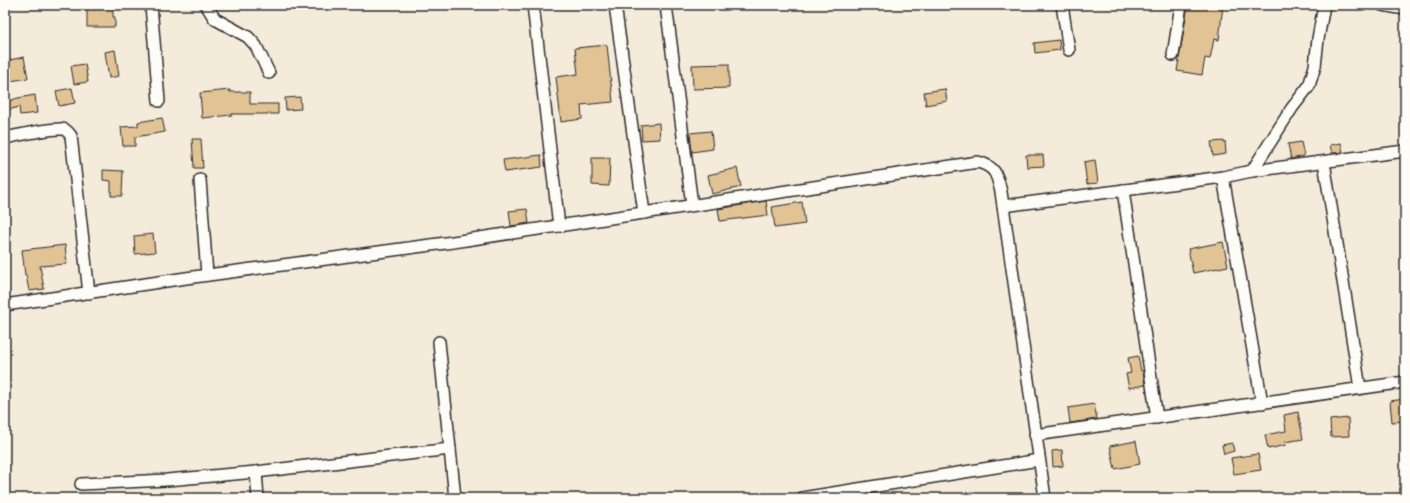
<svg xmlns="http://www.w3.org/2000/svg" width="1410" height="503" font-family="Kalam,sans-serif">
<style>
.building{fill:#e2c395;stroke:#2b2b2b}
.lines{fill:none;stroke-linecap:round;stroke-linejoin:round}
.minor-casing{stroke:#2b2b2b;stroke-width:14}
.minor{stroke:#fdfcf7;stroke-width:11}
</style>
<rect width="100%" height="100%" fill="#f5ebda"/>
<filter id="ink" filterUnits="userSpaceOnUse"><feTurbulence type="fractalNoise" baseFrequency=".025" numOctaves="2"/><feDisplacementMap in="SourceGraphic" scale="8" xChannelSelector="R" yChannelSelector="G"/><feConvolveMatrix kernelMatrix="1 2 1 2 8 2 1 2 1" color-interpolation-filters="sRGB"/></filter>
<g filter="url(#ink)">
<!-- building -->
<g class="building">
<polygon points="87,5 113,5 113,17 115,17 115,27 87,27"/>
<polygon points="1188,5 1223,5 1219,40 1214,39 1210,59 1205,58 1202,75 1177,71"/>
<polygon points="1059,40 1060,50 1035,53 1034,43"/>
<polygon points="607,45 613,102 581,105 582,119 561,122 556,77 578,74 575,48"/>
<polygon points="115,50 119,76 109,78 105,52"/>
<polygon points="24,57 28,78 5,82 5,61"/>
<polygon points="85,64 88,82 74,84 71,66"/>
<polygon points="729,64 729,88 693,89 692,65"/>
<polygon points="72,88 75,103 59,106 56,91"/>
<polygon points="945,89 947,101 926,105 924,92"/>
<polygon points="230,90 230,92 250,92 250,104 278,104 278,114 232,114 232,115 202,118 200,93"/>
<polygon points="35,95 37,113 20,115 19,107 5,111 5,102 18,98"/>
<polygon points="300,97 301,109 286,110 285,98"/>
<polygon points="162,118 165,132 135,137 135,146 123,146 121,127 138,126 138,122"/>
<polygon points="659,123 660,139 642,140 641,125"/>
<polygon points="711,131 713,149 692,152 690,133"/>
<polygon points="192,139 201,139 203,168 194,168"/>
<polygon points="1225,141 1226,154 1213,156 1211,142"/>
<polygon points="1301,142 1304,156 1291,159 1288,144"/>
<polygon points="1341,143 1343,152 1332,153 1330,145"/>
<polygon points="541,155 542,167 505,172 503,160"/>
<polygon points="1026,155 1043,155 1044,166 1027,167"/>
<polygon points="592,158 610,158 609,186 592,185"/>
<polygon points="1095,160 1098,183 1087,184 1084,162"/>
<polygon points="737,168 741,187 712,194 708,175"/>
<polygon points="103,170 123,171 122,196 111,196 111,181 103,180"/>
<polygon points="766,201 768,215 720,221 718,209"/>
<polygon points="802,202 805,224 775,228 772,207"/>
<polygon points="527,209 529,223 511,226 509,211"/>
<polygon points="153,234 155,252 135,254 134,236"/>
<polygon points="1223,242 1228,266 1193,273 1188,249"/>
<polygon points="65,245 67,264 40,266 44,289 29,291 26,275 25,275 22,250"/>
<polygon points="1138,356 1141,371 1143,371 1145,385 1129,388 1126,374 1131,373 1128,358"/>
<polygon points="1405,399 1405,421 1392,422 1390,401"/>
<polygon points="1094,404 1097,419 1070,423 1068,408"/>
<polygon points="1298,412 1303,439 1285,442 1286,445 1268,449 1265,435 1286,431 1284,415"/>
<polygon points="1348,418 1349,436 1331,437 1330,420"/>
<polygon points="1136,441 1140,464 1115,469 1110,446"/>
<polygon points="1232,443 1234,451 1224,454 1222,445"/>
<polygon points="1062,450 1063,466 1053,467 1052,451"/>
<polygon points="1258,454 1261,470 1234,474 1231,458"/>
</g>
<g class="lines">
<!-- minor casing -->
<g class="minor-casing">
<g id="minor">
<polyline points="151,5 159,101"/>
<polyline points="206,5 215,19 248,37 256,46 269,73"/>
<polyline points="533,5 559,226"/>
<polyline points="615,5 644,213"/>
<polyline points="666,5 692,205"/>
<polyline points="1062,5 1069,50"/>
<polyline points="1382,5 1405,9"/>
<polyline points="1173,55 1181,5"/>
<path d="M5,138C20,135 48,128 62,129C66,129 69,133 71,136L89,293"/>
<polyline points="1324,162 1360,388"/>
<polyline points="1252,171 1292,108 1309,86 1315,66 1318,39 1324,5"/>
<polyline points="1223,177 1262,403"/>
<polyline points="200,180 207,275"/>
<polyline points="1123,190 1157,418"/>
<polyline points="1003,206 1223,177 1252,171 1405,151"/>
<path d="M5,305L186,278L453,242L978,162C996,167 997,175 1001,192L1045,498"/>
<polyline points="439,342 455,498"/>
<polyline points="1035,435 1405,382"/>
<polyline points="256,472 258,498"/>
<polyline points="81,484 167,480 256,472 450,449"/>
<polyline points="802,498 1039,460"/>
</g>
</g>
<!-- minor -->
<use href="#minor" class="minor"/>
</g>
</g>
<!-- margin -->
<rect width="1410" height="503" fill="none" stroke="#fdfcf7" stroke-width="20"/>
<rect x="10" y="10" width="1390" height="483" fill="none" stroke="#2b2b2b" stroke-width="1.5" filter="url(#ink)"/>
</svg>
